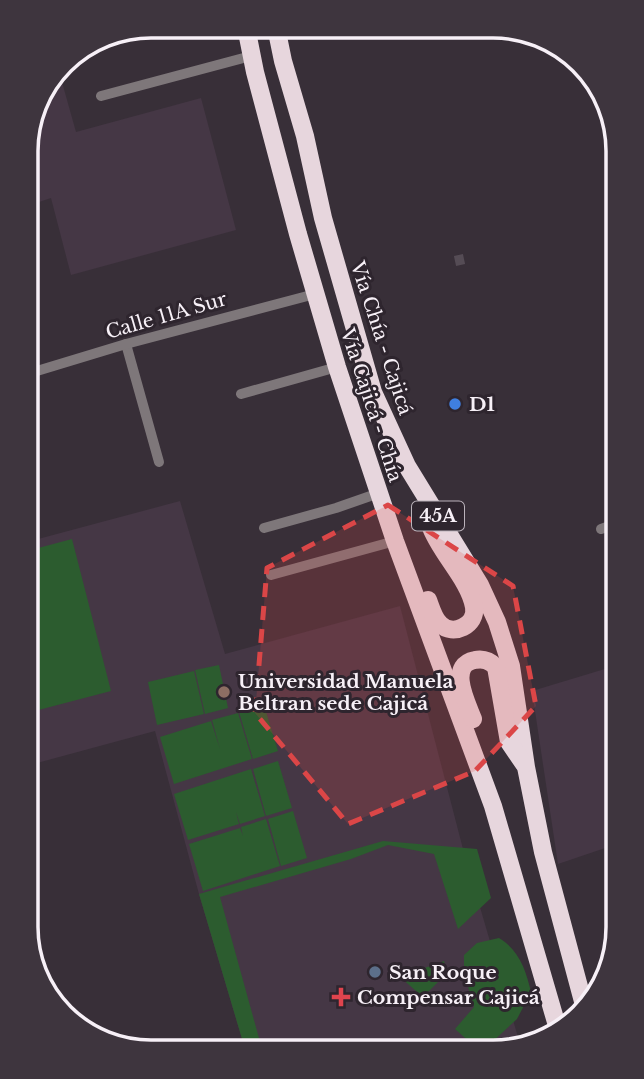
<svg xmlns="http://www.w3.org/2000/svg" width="644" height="1079" font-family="'Libre Baskerville',serif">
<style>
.built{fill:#453745}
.green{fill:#2c5c2f}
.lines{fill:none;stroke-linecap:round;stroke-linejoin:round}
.street-tunnel{stroke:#554c55;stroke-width:10;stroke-dasharray:10 5;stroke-linecap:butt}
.street{stroke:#7e777a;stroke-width:10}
.highway{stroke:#e7d6dd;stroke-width:18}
.marked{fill:#db4647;fill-opacity:0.2;stroke:#db4647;stroke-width:5;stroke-dasharray:14 9;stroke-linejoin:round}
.shop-dot{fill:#3f7fe0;stroke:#2e252e;stroke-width:2.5}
.education-dot{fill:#8d6e63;stroke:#2e252e;stroke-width:2.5}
.service-dot{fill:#5c6f8a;stroke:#2e252e;stroke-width:2.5}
.health-dot{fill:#e0444e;stroke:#2e252e;stroke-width:2.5}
.labels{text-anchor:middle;stroke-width:6;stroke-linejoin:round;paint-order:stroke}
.shield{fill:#2e252e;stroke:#bbb3bb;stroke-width:2}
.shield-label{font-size:18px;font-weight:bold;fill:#f7f0f7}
.street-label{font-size:19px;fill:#f7f0f7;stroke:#2e252e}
.poi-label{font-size:19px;font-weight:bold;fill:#f7f0f7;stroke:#2e252e;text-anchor:start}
.rim{fill:none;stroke:#f7f0f7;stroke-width:3.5}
</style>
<rect width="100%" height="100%" fill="#382f38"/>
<!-- built -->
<g class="built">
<polygon points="60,75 76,132 201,98 236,230 71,275 51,198 27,206 27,136"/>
<polygon points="180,501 225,654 400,606 463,849 520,1044 245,1049 199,894 155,731 26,766 27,542"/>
<polygon points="618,665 617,844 558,864 532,691"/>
</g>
<!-- green -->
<g class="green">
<polygon points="72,539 111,691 27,713 27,551"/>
<polygon points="219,665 228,708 205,714 195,670"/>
<polygon points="194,671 204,714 157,725 148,682"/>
<polygon points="264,705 278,751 253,759 239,712"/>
<polygon points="238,713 252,759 174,784 160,737 211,721 220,749 212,720"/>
<polygon points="278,761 292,808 266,816 253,769"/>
<polygon points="251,769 265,816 240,824 236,812 239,824 188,840 174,794"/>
<polygon points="293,811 307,858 281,866 268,819"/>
<polygon points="266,819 280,866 203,891 189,844 240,828 243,836 241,827"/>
<polygon points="383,841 477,849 491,898 458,929 434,854 388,845 351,859 220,897 262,1049 245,1049 199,894"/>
<path d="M499,938C519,950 526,970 531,992L517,1019L490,1044L473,1045L455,1029L474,1007L464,973V955L477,943Z"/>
<polygon points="444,961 447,973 423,997 400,977"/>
</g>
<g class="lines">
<!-- street-tunnel -->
<polyline class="street-tunnel" points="455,261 464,259"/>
<!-- street -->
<g class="street">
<polyline points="101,96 251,56"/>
<polyline points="126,344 159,462"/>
<polyline points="27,374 126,344 315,294"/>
<polyline points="241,394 337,367"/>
<polyline points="264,528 336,508 379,493"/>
<polyline points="601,529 618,523"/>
<polyline points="271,575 395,541"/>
</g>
<!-- highway -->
<g class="highway">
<polyline points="246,27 255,72 298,234 337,367 395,541 493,806 558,1029"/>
<polyline points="276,27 283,61 305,136 323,218 373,392 407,466 480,585 497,622 511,666 526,767 543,852 585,1009"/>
<path d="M428,600C431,608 434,619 440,624C453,637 477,625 474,607C469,579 439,552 430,525"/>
<path d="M473,719C467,703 447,665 475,660C484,658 490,661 496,667L509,742L524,764"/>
</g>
</g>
<!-- marked area -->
<path class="marked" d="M388,505L513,586L536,706L475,771L348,824L255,713L267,568Z"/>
<!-- markers -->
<circle class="shop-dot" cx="455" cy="404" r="7"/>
<circle class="education-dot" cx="224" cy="692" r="7"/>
<circle class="service-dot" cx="375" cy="972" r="7"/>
<path class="health-dot" d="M337.5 986.5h7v7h7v7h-7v7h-7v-7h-7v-7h7z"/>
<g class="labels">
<!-- shield labels -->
<rect class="shield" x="412" y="501.5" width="52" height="29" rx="5"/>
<g class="shield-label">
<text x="438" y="522">45A</text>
</g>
<!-- street labels -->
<g class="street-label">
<text transform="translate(166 315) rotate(-16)" y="7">Calle 11A Sur</text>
<text transform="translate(382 338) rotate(72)" y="7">Vía Chía - Cajicá</text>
<text transform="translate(372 405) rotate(72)" y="7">Vía Cajicá - Chía</text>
</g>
<!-- poi labels -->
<g class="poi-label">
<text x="469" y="411">D1</text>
<text x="238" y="688">Universidad Manuela<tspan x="238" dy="22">Beltran sede Cajicá</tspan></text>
<text x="389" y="979">San Roque</text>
<text x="357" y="1004">Compensar Cajicá</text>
</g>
</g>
<!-- crop -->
<path d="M0 0H644V1079H0ZM151 38H493A113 113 0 0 1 606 151V927A113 113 0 0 1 493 1040H151A113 113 0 0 1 38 927V151A113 113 0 0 1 151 38Z" fill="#3e353e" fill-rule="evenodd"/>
<path class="rim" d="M151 38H493A113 113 0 0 1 606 151V927A113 113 0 0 1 493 1040H151A113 113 0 0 1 38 927V151A113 113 0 0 1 151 38Z"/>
</svg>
